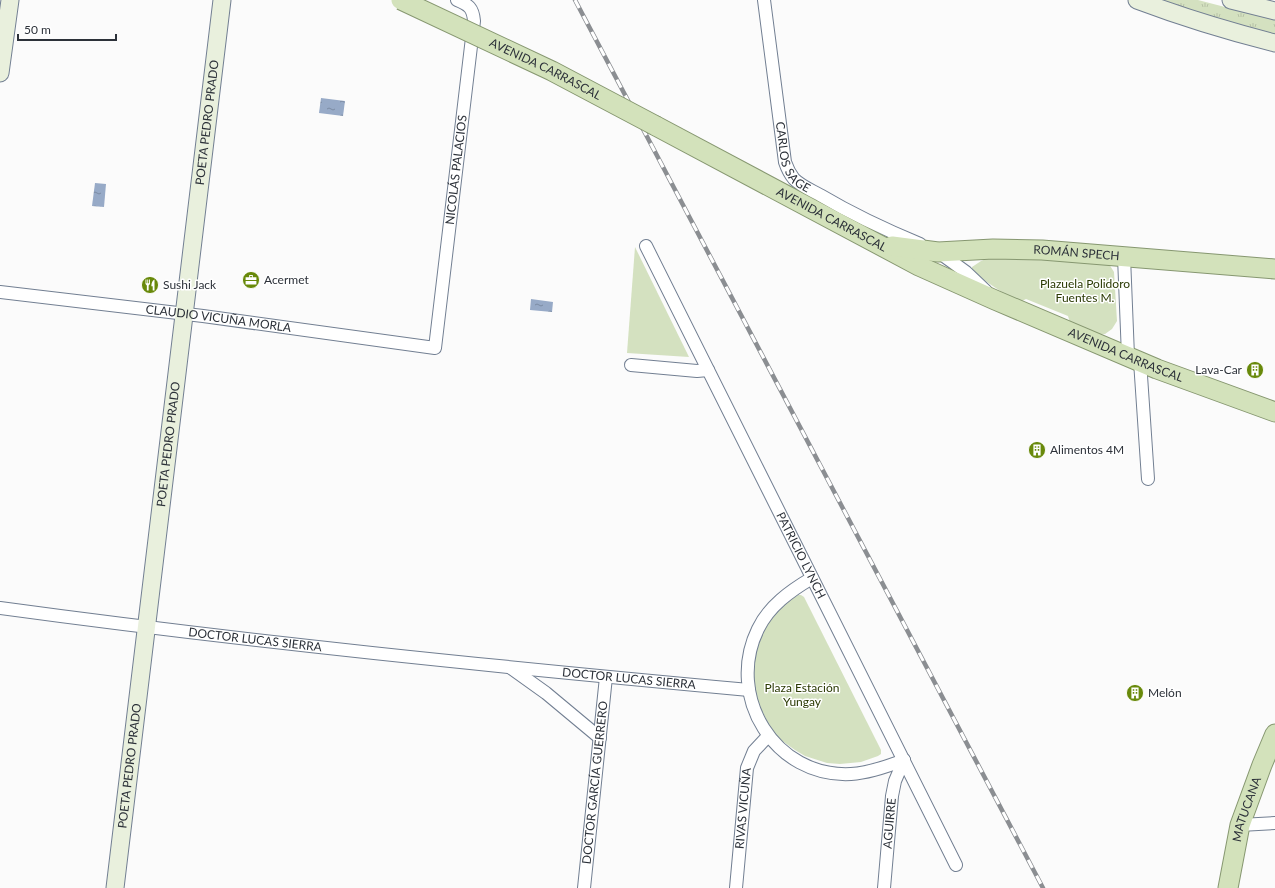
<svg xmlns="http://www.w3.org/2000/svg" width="1275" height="888" font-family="Lato,sans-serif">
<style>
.grass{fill:url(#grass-tufts)}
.park{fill:#d4e1c0}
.water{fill:url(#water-ripples)}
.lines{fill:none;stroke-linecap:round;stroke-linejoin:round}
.street-casing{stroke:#727f92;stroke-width:14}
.secondary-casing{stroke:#727f92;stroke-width:19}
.primary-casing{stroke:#869770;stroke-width:21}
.street{stroke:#fff;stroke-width:12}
.secondary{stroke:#e9f0dd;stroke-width:17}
.primary{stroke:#d3e2bb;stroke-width:19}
.rail-casing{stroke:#8b8e92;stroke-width:4.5}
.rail{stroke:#fff;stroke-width:3;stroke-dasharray:9;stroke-linecap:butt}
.primary-bridge-casing{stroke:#869770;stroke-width:21;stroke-linecap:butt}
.primary-bridge{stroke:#d3e2bb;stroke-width:19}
.labels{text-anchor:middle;stroke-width:3;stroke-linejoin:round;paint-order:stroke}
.street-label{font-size:12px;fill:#2c3139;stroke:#fff}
.poi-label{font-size:12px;fill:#2c3139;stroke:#fff;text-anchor:start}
.park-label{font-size:12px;fill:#2b3a04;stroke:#fff}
</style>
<defs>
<pattern id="grass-tufts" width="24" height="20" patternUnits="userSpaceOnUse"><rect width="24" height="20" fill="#d4e1c0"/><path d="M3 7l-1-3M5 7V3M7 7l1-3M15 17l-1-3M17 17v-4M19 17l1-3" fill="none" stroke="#b6c2a6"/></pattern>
<pattern id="water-ripples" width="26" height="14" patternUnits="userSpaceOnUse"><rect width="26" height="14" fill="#97aac7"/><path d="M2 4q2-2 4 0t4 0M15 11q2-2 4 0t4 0" fill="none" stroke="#7b8ba3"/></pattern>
</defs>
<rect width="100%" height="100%" fill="#fbfbfb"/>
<!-- grass -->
<polygon class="grass" points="1147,0 1198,0 1275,20 1275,37"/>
<!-- park -->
<g class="park">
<polygon points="635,247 689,357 627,353"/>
<polygon points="997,255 1109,264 1114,272 1117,321 1112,329 1105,334 1097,335 1071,326 1068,316 1026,299 1018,303 972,272 972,267 981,261"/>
<polygon points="798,595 801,595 804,597 881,750 881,754 878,756 861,762 840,764 827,763 805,756 795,750 778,738 771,729 755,697 753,663 762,634 771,618 785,604"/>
</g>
<!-- water -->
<g class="water">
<polygon points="321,98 345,101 343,116 319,113"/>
<polygon points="95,183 106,184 104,207 92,206"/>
<polygon points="531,299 553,302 552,312 530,310"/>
</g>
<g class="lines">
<!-- street casing -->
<g class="street-casing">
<g id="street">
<path id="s1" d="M764,0L785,162C787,168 790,174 794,179C801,186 811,190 820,195C852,214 886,230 920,244"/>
<path id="s2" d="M646,246L956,865"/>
<polyline points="937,251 966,272 986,291"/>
<polyline points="1124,257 1128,356"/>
<path id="s3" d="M0,292L203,316L435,348L474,21C473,8 469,5 457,0"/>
<polyline points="1140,361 1148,479"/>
<polyline points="631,365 697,371 708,370"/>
<path d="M812,578C790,591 769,606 758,629C725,696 775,778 851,774C869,773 886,767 904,760"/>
<path id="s4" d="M0,608C249,642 499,667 749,690"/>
<polyline points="511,668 546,693 600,738"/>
<polyline points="1240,825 1275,823"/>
<path id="s5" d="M584,888L606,677"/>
<path id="s6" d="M736,888L747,768L754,751L768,736"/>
<path id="s7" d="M884,888L892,796L895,781L904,760"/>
</g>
</g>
<!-- secondary casing -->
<g class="secondary-casing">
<g id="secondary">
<path d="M1137,0C1182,17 1228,31 1275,43"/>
<polyline points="1231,0 1275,11"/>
<polyline points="0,73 10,0"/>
<path id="s8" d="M115,888L222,0"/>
</g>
</g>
<!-- primary casing -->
<g class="primary-casing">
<g id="primary">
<path id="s9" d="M656,126L919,266L995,300L1157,369L1275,412"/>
<path id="s10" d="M892,246L938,252L993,249L1042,250L1275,269"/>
<path id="s11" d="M1228,888L1240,825L1262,765L1275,734"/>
</g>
</g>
<!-- street -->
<use href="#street" class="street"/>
<!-- secondary -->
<use href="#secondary" class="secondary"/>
<!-- primary -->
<use href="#primary" class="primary"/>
<!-- rail casing -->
<g class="rail-casing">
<polyline id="rail" points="575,0 1043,888"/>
</g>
<!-- rail -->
<use href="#rail" class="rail"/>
<!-- primary-bridge casing -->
<g class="primary-bridge-casing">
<g id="primary-bridge">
<path id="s12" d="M401,0L552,71L656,126"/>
</g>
</g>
<!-- primary-bridge -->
<use href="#primary-bridge" class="primary-bridge"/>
</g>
<!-- icons -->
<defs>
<g id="office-disc" transform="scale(0.9)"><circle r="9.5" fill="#68890a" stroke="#fff"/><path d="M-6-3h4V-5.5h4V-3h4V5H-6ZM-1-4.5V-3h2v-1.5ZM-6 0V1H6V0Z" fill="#fff"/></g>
<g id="restaurant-disc" transform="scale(0.9)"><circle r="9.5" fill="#68890a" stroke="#fff"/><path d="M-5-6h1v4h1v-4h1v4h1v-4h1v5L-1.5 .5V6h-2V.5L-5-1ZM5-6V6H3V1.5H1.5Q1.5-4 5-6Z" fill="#fff"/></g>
<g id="building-disc" transform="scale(0.9)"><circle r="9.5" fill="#68890a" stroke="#fff"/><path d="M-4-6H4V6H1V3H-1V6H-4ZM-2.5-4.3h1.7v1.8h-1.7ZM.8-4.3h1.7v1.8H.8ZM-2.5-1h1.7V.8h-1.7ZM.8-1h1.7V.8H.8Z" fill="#fff"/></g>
</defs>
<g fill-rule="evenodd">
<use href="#office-disc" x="251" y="280"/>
<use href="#restaurant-disc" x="150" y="285"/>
<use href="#building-disc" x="1255" y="370"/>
<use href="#building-disc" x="1037" y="450"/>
<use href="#building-disc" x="1135" y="693"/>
</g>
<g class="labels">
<!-- street labels -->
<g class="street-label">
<text dy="4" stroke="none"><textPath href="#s12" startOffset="160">AVENIDA CARRASCAL</textPath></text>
<text dy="4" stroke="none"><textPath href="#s8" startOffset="771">POETA PEDRO PRADO</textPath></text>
<text dy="4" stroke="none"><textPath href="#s1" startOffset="162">CARLOS SAGE</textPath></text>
<text dy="4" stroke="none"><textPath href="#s3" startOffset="618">NICOLÁS PALACIOS</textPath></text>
<text dy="4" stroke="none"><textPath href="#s9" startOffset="199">AVENIDA CARRASCAL</textPath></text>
<text dy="4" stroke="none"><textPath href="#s10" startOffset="185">ROMÁN SPECH</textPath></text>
<text dy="4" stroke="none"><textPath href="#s3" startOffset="220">CLAUDIO VICUÑA MORLA</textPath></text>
<text dy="4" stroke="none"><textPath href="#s9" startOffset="523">AVENIDA CARRASCAL</textPath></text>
<text dy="4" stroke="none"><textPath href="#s8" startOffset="447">POETA PEDRO PRADO</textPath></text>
<text dy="4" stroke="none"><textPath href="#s2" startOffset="346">PATRICIO LYNCH</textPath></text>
<text dy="4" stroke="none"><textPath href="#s4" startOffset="257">DOCTOR LUCAS SIERRA</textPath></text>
<text dy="4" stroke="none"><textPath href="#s4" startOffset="633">DOCTOR LUCAS SIERRA</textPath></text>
<text dy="4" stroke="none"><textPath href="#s8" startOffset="123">POETA PEDRO PRADO</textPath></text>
<text dy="4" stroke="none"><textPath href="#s5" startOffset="106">DOCTOR GARCÍA GUERRERO</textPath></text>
<text dy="4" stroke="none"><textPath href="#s6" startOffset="80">RIVAS VICUÑA</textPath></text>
<text dy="4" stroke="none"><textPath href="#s11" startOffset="81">MATUCANA</textPath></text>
<text dy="4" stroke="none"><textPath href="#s7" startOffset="65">AGUIRRE</textPath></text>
</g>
<!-- poi labels -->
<g class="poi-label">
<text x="264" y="284">Acermet</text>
<text x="163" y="289">Sushi Jack</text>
<text x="1242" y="374" text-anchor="end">Lava-Car</text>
<text x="1050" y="454">Alimentos 4M</text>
<text x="1148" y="697">Melón</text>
</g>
<!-- park labels -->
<g class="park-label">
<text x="1085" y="288">Plazuela Polidoro<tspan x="1085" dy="14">Fuentes M.</tspan></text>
<text x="802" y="692">Plaza Estación<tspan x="802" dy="14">Yungay</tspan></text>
</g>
</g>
<!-- scale -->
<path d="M18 34v6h98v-6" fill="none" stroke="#2c3139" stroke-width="2"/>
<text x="24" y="34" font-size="12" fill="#2c3139" stroke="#ffffff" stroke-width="3" paint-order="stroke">50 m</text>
</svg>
